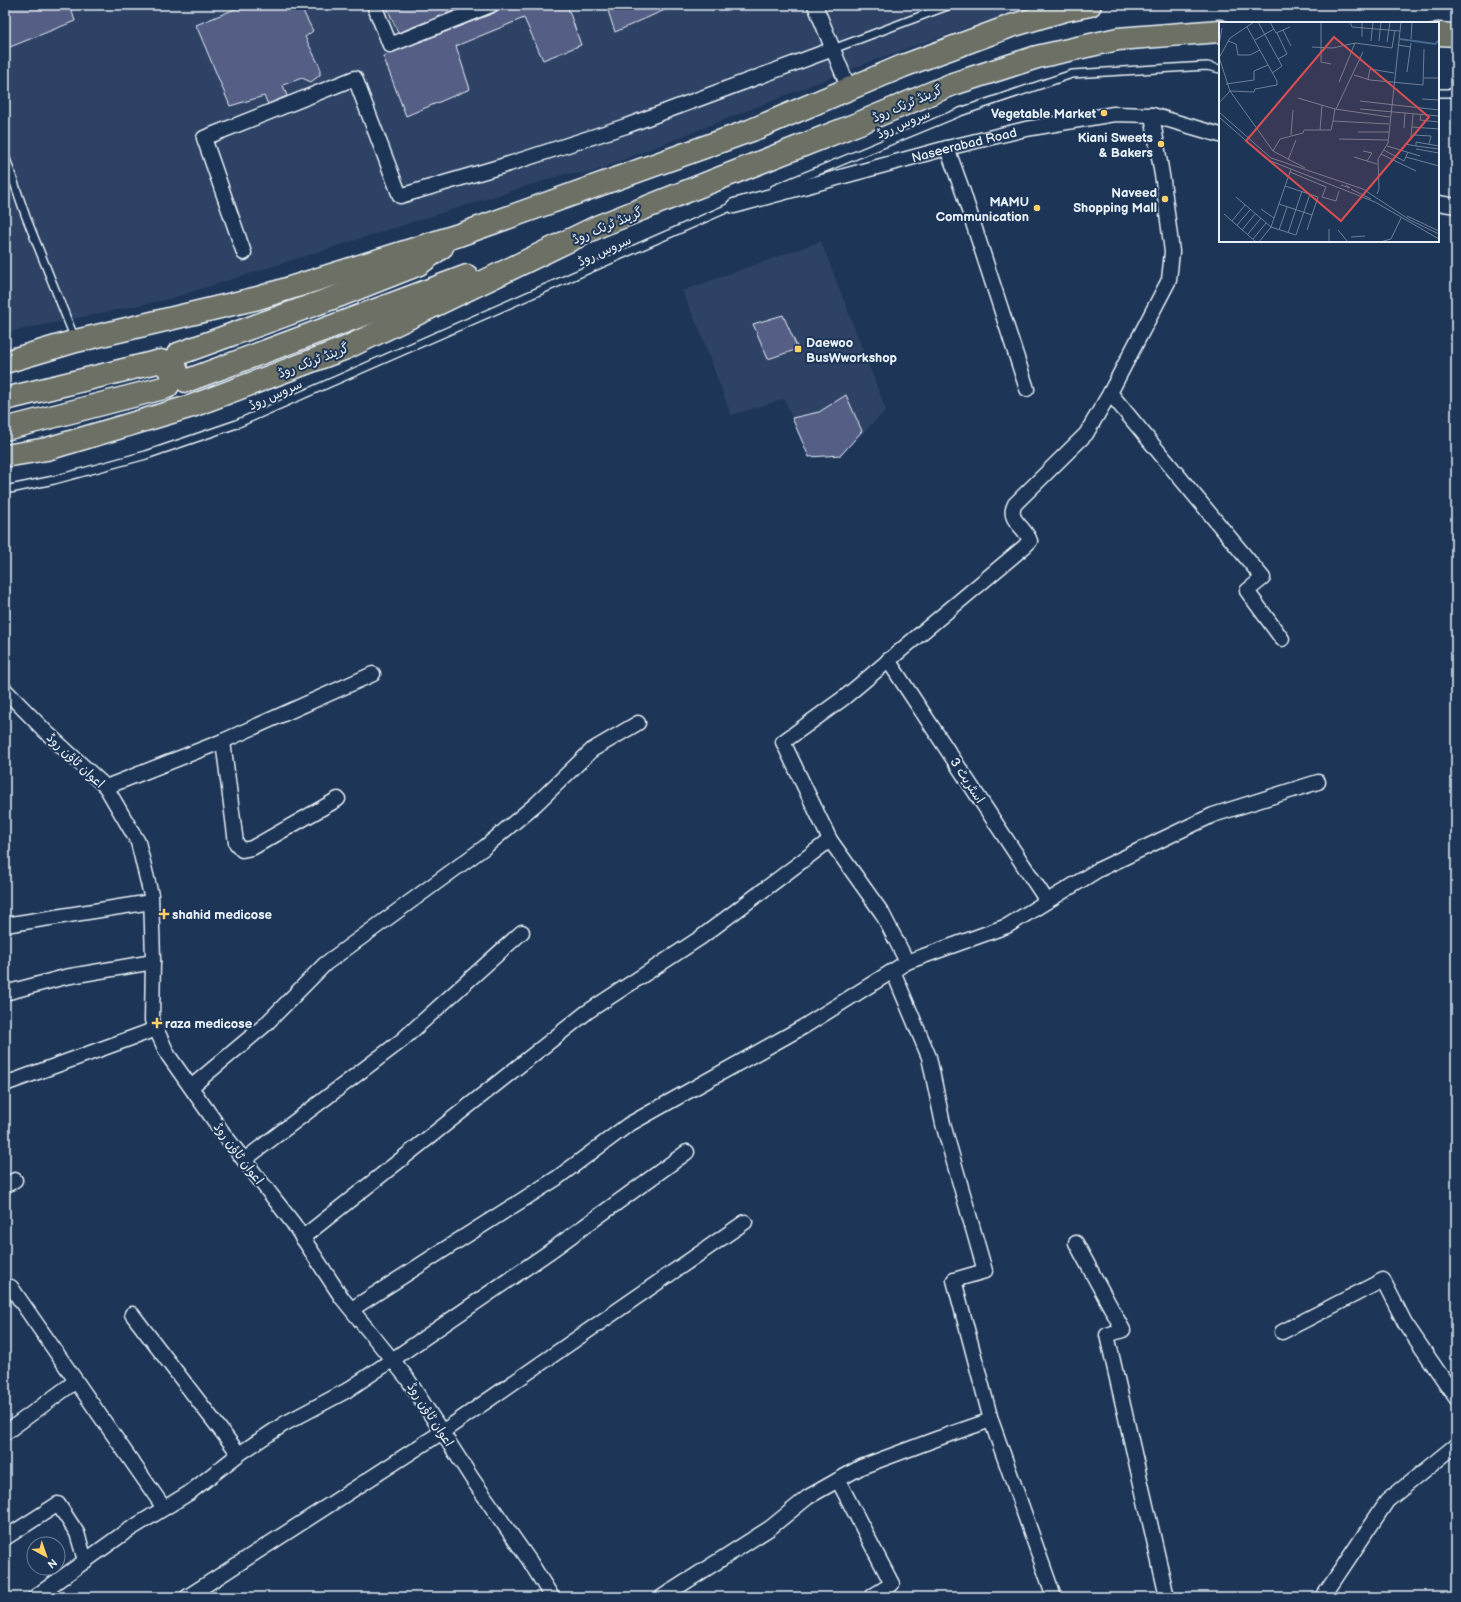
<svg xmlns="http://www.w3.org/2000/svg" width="1461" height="1602" font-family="'Balsamiq Sans','Playpen Sans Arabic',sans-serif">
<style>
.built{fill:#2e4265}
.building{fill:#545f86;stroke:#e8f1f8}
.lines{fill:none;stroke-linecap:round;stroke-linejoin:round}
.lane-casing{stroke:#e8f1f8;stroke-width:10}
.street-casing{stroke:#e8f1f8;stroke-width:17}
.highway-casing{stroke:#e8f1f8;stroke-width:25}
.lane{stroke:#1d3557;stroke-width:7}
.street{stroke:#1d3557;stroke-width:14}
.highway{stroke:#6c7065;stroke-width:22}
.poi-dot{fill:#ffd166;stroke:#1d3557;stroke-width:1.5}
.labels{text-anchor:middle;stroke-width:4;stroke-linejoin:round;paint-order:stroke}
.street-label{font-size:13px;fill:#e8f1f8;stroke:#1d3557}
.poi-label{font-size:13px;font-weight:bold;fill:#e8f1f8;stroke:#1d3557;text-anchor:end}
.inset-river{fill:none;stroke:#466a8d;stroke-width:2}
.inset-road{fill:none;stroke:#6e8097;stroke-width:1}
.view{fill:#da5052;fill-opacity:0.15;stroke:#da5052;stroke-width:2}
.inset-edge{fill:none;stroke:#e8f1f8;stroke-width:2}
</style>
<rect width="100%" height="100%" fill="#1d3557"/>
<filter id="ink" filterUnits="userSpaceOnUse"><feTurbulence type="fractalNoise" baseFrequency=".025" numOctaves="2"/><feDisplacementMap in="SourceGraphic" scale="8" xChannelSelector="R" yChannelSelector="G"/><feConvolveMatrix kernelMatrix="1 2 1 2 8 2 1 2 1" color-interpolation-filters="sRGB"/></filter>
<g filter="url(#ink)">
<!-- built -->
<g class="built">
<polygon points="5,5 1034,5 877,59 590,173 565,174 169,299 5,333"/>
<polygon points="821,241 886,410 841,455 809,457 784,399 731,415 699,329 682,291"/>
</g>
<!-- building -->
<g class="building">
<polygon points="5,5 70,5 75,21 5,49"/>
<polygon points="245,5 300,5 313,31 305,37 320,67 320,75 311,82 302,78 283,85 287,96 268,104 264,96 230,106 196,25"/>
<polygon points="386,5 468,5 398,33"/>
<polygon points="499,5 567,5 581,45 543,60 524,18 456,46 470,89 406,116 383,56 494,13 498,10"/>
<polygon points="606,5 676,5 615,32"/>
<polygon points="783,315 798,349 768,359 753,324"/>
<polygon points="846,395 862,431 841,455 809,457 792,418 819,412"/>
</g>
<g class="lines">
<!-- lane casing -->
<g class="lane-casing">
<g id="lane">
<polyline points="833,49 950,5"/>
<polyline points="1438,93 1456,93"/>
<polyline points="5,156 26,217 75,339"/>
<polyline points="774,189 960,112 1072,74 1207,66 1220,69"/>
<polyline points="5,490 54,480 146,455 234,425 735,205"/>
</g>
</g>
<!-- street casing -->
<g class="street-casing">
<g id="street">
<polyline points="374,5 390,45 491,5"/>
<polyline points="815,5 849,89"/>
<polyline points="947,148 963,192 1027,389"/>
<polyline points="1438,203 1456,206"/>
<path id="s1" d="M734,206L947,148L1026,129L1114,114L1152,115L1220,135"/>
<polyline points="244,253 204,138 355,78 400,196 509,164 626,126 833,49"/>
<polyline points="1110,393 1263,578 1247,591 1282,639"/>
<polyline points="888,660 1047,901"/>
<polyline points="5,690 46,732 106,787 138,842 151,895 153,959 152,1020 168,1055 223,1133 293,1223 342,1298 407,1378 473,1480 529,1560 552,1597"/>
<polyline points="223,741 236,843 242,850 252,848 338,799"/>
<polyline points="106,787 223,741 373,674"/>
<polyline points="830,840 882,913 907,962"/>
<polyline points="5,925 151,902"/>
<polyline points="893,971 929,1057 943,1124 985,1271 954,1280 991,1420 1054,1597"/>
<polyline points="5,993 65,977 153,962"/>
<polyline points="5,1084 156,1029"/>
<polyline points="191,1087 265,1025 325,964 485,847 536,804 592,750 638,723"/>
<polyline points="244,1160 401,1041 522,932"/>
<polyline points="5,1186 15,1180"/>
<path d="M302,1238L587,1012L700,938L830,840L783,742L845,697L1024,547L1030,541C1025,526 1006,520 1015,504L1086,434L1110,393L1169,280L1172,252L1163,181L1152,115"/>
<polyline points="1076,1243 1123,1330 1107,1335 1167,1597"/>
<polyline points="11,1287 164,1508"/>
<polyline points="352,1309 456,1242 557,1178 628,1125 803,1027 907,962 1007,926 1098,870 1213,815 1318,782"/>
<polyline points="132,1314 239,1454"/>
<polyline points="1282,1332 1383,1280 1405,1323 1456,1398"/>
<polyline points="5,1433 76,1381"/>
<polyline points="838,1480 892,1584 871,1597"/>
<polyline points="5,1538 58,1504 77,1533 85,1560"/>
<polyline points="35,1597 124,1533 189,1493 239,1454 284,1424 346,1391 392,1360 549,1252 687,1152"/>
<polyline points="187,1597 442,1432 745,1222"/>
<polyline points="662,1597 770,1528 808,1497 861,1467 939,1438 991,1420"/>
<polyline points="1323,1597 1387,1501 1456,1445"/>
</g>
</g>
<!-- highway casing -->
<g class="highway-casing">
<g id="highway">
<polyline points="1438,34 1456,35"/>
<polyline points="442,247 419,264 338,296 178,354 174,362 178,375 186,381 467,276"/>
<polyline points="5,362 76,341 258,298 459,235 752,130 903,66 1011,26 1065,10 1090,5"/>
<path d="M5,399L161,361C171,370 175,375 167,387L5,429"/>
<polyline points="5,456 47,449 192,406 346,348 599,226 857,124 953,84 1037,57 1118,39 1220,31"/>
</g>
</g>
<!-- lane -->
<use href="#lane" class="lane"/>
<!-- street -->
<use href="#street" class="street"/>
<!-- highway -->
<use href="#highway" class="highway"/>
</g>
</g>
<!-- markers -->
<g class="poi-dot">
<circle cx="1104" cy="113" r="4"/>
<circle cx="1161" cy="144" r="4"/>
<circle cx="1165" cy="199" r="4"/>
<circle cx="1037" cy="208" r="4"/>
<rect x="794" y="345" width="8" height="8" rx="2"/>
<path d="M162 908h4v4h4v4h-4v4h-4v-4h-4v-4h4z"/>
<path d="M155 1017h4v4h4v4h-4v4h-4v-4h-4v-4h4z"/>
</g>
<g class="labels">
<!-- street labels -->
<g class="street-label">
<text transform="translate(907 103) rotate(-23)" y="5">گرینڈ ٹرنک روڈ</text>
<text transform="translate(903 123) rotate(-23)" y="5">سروس روڈ</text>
<text dy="5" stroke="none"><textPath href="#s1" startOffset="238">Naseerabad Road</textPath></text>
<text transform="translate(607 225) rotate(-23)" y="5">گرینڈ ٹرنک روڈ</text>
<text transform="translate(604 250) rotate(-24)" y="5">سروس روڈ</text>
<text transform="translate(313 360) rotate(-21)" y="5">گرینڈ ٹرنک روڈ</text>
<text transform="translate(275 394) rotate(-24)" y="5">سروس روڈ</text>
<text transform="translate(76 760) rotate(43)" y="5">اعوان ٹاؤن روڈ</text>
<text transform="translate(968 780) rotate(57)" y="5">اسٹریٹ 3</text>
<text transform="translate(239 1153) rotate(53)" y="5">اعوان ٹاؤن روڈ</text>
<text transform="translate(431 1414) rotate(57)" y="5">اعوان ٹاؤن روڈ</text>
</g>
<!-- poi labels -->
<g class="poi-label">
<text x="1096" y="118">Vegetable Market</text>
<text x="1153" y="142">Kiani Sweets<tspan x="1153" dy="15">&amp; Bakers</tspan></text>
<text x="1157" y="197">Naveed<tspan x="1157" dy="15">Shopping Mall</tspan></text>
<text x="1029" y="206">MAMU<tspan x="1029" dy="15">Communication</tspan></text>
<text x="806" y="347" text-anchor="start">Daewoo<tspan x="806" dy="15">BusWworkshop</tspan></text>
<text x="172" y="919" text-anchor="start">shahid medicose</text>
<text x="165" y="1028" text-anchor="start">raza medicose</text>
</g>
</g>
<!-- overview -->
<g transform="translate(1219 22)">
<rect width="220" height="220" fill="#1d3557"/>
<path class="inset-river" d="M181,17L216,22L220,18"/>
<path class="inset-road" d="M39,0L63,44L53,51M51,0L57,11L71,5M102,0V40L112,42M131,0L133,5L181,9M143,0V15M64,8L72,24M58,11L68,32L59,37M192,17L193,0M36,18L55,7M9,19L17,22L19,33H31L41,28M152,19L154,0M160,19L162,0M168,20L171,0M0,23L3,6M179,23L191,25M93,25L114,26L136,21M0,35L11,69L54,129L86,146M0,36L11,16L35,0M188,50L192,21M135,53L151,58L204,63L205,27M205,56H220M149,57L151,47L175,51M120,60L136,21L173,26L176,8M7,62L35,58V49L49,43M79,76L116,87L171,95M203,77L220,78M141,79L220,88M0,81L11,69L35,70L36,67L58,63V59L28,5M117,87L144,30M141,87L220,94M0,90L52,136L144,167L191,198L220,212M202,93L201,98L220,100M0,95L49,138L156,180L220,217M114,99L116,87M193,105L220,107M185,106L186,91M101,108L103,83M139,110H170M72,113L74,88M196,113L212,114L210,122M192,115L194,92M120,117L169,118M186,122L197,124V120L220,124M168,124L201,134M197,124L220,127M197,127L220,131M165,128L185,139L189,130M54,129L61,117L84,111L85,108H112L114,99L170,102M144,129L153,131L148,139M162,132L197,149M135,135L158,142M187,135L220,144M69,138L77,118M71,150L107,165L103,175L117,179L120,169M122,163L131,166L127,163M66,164L99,175L88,208M132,167L152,177M158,172L160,167L159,137L169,121L182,0M17,175L52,205L77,213L91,172M60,182L93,193M42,187L55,196M5,192L37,220M188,194L220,209M13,199L26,183M18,203L31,188M110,207V220M23,208L36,192M60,208L68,185M119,208L129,220M69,211L83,169M29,212L42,196M132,215L146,214M34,217L47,201M40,220L52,205L72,147M161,220L172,217L182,196"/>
<path class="view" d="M115,15L210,95L122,199L27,119Z"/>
<rect width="220" height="220" class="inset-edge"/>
</g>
<!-- margin -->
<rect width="1461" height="1602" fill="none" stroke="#1d3557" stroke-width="20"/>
<rect x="10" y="10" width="1441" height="1582" fill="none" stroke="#e8f1f8" stroke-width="1.5" filter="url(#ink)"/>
<!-- north arrow -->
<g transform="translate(46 1556) rotate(140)"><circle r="19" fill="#1d3557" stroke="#6e8097"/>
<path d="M0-3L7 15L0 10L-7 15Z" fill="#ffd166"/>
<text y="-6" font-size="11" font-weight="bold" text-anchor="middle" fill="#e8f1f8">N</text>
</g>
</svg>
